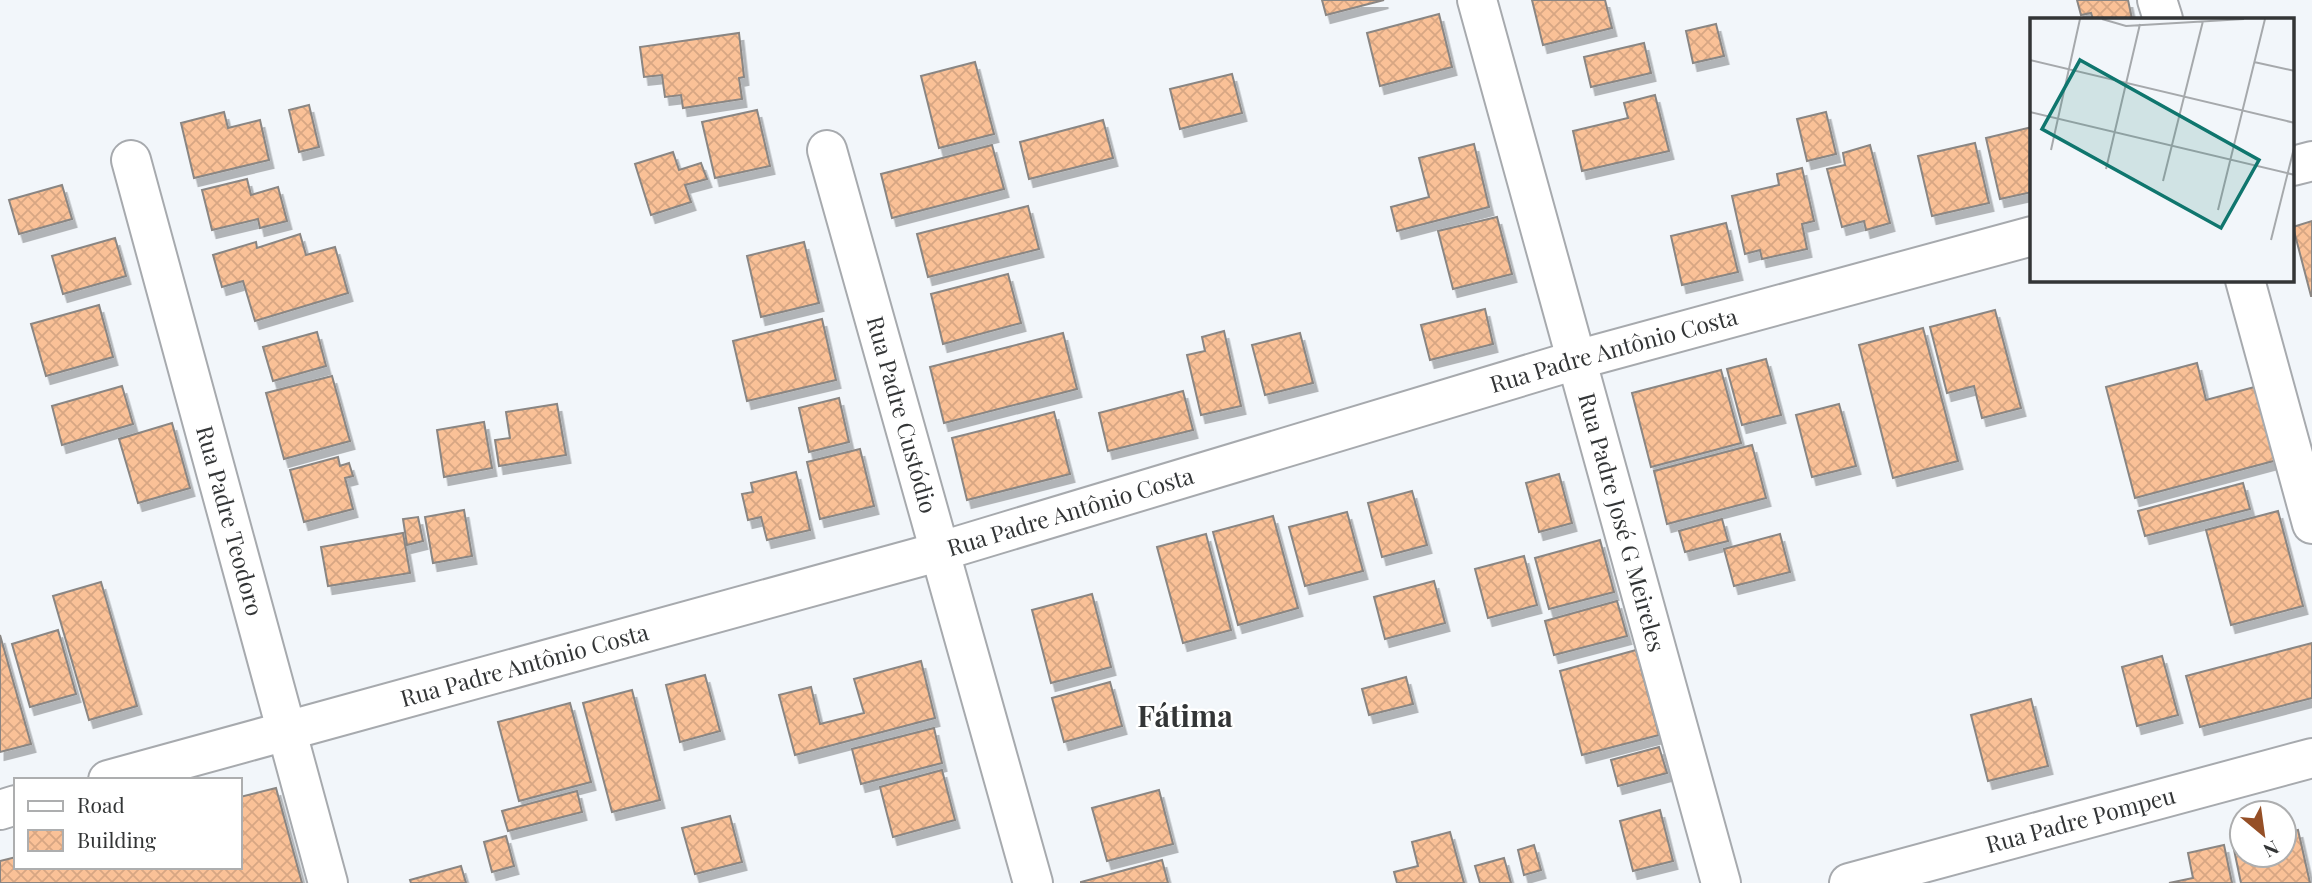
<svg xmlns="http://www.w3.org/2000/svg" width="2312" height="883" font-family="'Playfair Display',serif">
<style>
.building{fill:url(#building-cross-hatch);stroke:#8a8683;stroke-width:2;filter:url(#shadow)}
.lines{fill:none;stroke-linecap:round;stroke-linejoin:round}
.minor-casing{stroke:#a7aaae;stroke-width:42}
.minor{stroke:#fff;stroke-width:38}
.labels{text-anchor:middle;stroke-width:5;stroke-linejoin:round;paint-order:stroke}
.street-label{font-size:23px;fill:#333536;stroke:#fff}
.district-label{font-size:30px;font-weight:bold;fill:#333536;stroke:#fff}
.inset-road{fill:none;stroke:#a6a9ac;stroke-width:2}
.view{fill:#0f766e;fill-opacity:0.15;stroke:#0f766e;stroke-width:3.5}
.inset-edge{fill:none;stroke:#333536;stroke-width:3.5}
</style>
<defs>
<pattern id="building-cross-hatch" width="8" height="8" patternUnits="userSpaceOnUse" patternTransform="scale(1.75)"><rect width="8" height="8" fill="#fac197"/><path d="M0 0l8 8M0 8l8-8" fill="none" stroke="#d7a683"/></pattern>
<filter id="shadow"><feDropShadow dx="4.5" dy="8" stdDeviation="0" flood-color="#0004"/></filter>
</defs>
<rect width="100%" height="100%" fill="#f2f6fa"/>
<!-- building -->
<g class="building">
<polygon points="1322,0 1384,0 1326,15"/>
<polygon points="1532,0 1605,0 1612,28 1543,45"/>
<polygon points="2077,0 2128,0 2132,19 2093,19 2091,13 2081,15"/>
<polygon points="1439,14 1452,67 1380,86 1367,33"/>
<polygon points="1716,24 1724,56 1693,63 1686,31"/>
<polygon points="739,33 744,77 739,78 742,99 683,108 681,95 665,97 662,75 644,77 640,47"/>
<polygon points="1644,43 1651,73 1591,87 1584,57"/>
<polygon points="975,62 994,134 939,148 921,76"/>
<polygon points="1232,74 1242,113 1180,129 1170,89"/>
<polygon points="1655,95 1669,151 1582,171 1573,131 1628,118 1624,103"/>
<polygon points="309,105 319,147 299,152 289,110"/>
<polygon points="757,110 770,166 715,178 702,122"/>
<polygon points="224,112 228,128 260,120 269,160 194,178 181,123"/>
<polygon points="1826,112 1836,154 1807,161 1797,119"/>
<polygon points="1103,120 1113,158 1029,179 1020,142"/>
<polygon points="2032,127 2032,192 2000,199 1986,138"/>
<polygon points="1975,143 1989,203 1932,216 1918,156"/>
<polygon points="1474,144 1489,207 1397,231 1391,207 1429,197 1419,158"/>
<polygon points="992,145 1004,189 892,218 881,174"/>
<polygon points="1870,145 1890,223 1866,230 1864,221 1842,227 1827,169 1845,165 1843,153"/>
<polygon points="673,152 679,170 701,163 707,179 685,185 691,202 651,215 635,164"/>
<polygon points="1802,168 1814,221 1802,224 1807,249 1762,259 1760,250 1745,254 1732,196 1779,185 1777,174"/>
<polygon points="247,179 251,195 278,187 287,221 260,228 258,219 212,230 202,190"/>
<polygon points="62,185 72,219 19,234 9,200"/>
<polygon points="1028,206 1039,249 928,277 917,234"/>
<polygon points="1497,217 1512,274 1453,289 1438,231"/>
<polygon points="2312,221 2312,296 2311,296 2293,227"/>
<polygon points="1726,223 1738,272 1682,285 1671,236"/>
<polygon points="300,234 306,255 335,247 348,293 255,321 243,281 222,287 213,255 256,242 257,248"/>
<polygon points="115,238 126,276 63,294 52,256"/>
<polygon points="804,242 819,303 761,317 747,256"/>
<polygon points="1008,274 1021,323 943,344 931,294"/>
<polygon points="99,305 113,357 46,376 31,324"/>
<polygon points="1485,309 1493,344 1430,360 1421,325"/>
<polygon points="1995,310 2021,408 1982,418 1974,386 1947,393 1930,327"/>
<polygon points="822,319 836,380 747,401 733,341"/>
<polygon points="1923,328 1958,461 1893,478 1859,345"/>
<polygon points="1224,331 1241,406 1201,415 1187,355 1205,351 1202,337"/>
<polygon points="317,332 326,366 273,381 263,347"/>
<polygon points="1063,333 1077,389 944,423 930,367"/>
<polygon points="1300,333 1313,383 1265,395 1252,345"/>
<polygon points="1766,359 1781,415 1742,425 1727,369"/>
<polygon points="2197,363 2206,400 2262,385 2281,459 2135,498 2106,387"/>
<polygon points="1721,370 1741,443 1651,467 1632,393"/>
<polygon points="332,376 350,441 284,459 266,393"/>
<polygon points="122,386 133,424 62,445 52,406"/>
<polygon points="1183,391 1193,430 1108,451 1099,413"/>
<polygon points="839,398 849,442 809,452 799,408"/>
<polygon points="557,404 566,455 499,466 495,440 510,438 506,412"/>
<polygon points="1839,404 1856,466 1812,477 1796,415"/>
<polygon points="1054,412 1070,474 967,500 952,438"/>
<polygon points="484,422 492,468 444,477 437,430"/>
<polygon points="172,423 190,488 138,503 119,439"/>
<polygon points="1752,445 1766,498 1667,524 1654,471"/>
<polygon points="860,449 874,506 820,519 807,462"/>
<polygon points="338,457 340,466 349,463 353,476 345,478 353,509 304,522 290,470"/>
<polygon points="796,472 810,530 767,540 761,517 748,520 742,494 753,492 751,483"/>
<polygon points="1559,474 1572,523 1539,532 1526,483"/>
<polygon points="2243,483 2250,509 2145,536 2138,511"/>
<polygon points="1412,491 1427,545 1382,557 1368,503"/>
<polygon points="464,510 472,556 433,563 425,517"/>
<polygon points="2278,511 2303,606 2231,625 2206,530"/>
<polygon points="1347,512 1363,571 1305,586 1289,527"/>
<polygon points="1273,516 1298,608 1238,625 1213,532"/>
<polygon points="418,517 423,541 407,545 403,519"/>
<polygon points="1722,519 1728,541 1685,552 1679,531"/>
<polygon points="403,533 410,573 328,586 321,547"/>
<polygon points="1206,534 1231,630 1183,643 1157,547"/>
<polygon points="1780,534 1790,572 1734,586 1724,549"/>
<polygon points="1600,540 1614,592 1549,609 1535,558"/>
<polygon points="1524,556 1537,605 1488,618 1475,569"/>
<polygon points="1434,581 1445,623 1385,639 1374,597"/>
<polygon points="101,582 137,706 89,720 53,596"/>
<polygon points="1092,594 1111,667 1051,683 1032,610"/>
<polygon points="1617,601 1627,636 1554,655 1545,621"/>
<polygon points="58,630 76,694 30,707 12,644"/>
<polygon points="0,635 31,744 0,752"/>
<polygon points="2312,643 2312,698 2200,727 2186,676"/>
<polygon points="1636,650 1659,735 1582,755 1560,671"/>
<polygon points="2162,656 2178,715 2137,726 2122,667"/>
<polygon points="921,661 935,718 795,755 779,695 811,687 820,724 864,713 854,679"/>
<polygon points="705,675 720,731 680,742 666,685"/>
<polygon points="1406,677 1413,704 1369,715 1362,689"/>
<polygon points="1110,682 1122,726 1064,742 1052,698"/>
<polygon points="632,690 660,800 612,812 583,703"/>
<polygon points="2031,699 2048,766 1988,781 1971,715"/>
<polygon points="570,703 591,782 519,801 498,722"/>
<polygon points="934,728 942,763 861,784 852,749"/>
<polygon points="1659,747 1667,773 1618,786 1611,760"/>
<polygon points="942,770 955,820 893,837 880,787"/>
<polygon points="276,788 302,883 0,883 0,861 16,857 16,867 240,867 240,797"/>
<polygon points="1159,790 1173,844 1107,861 1092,808"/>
<polygon points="577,791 582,812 508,831 502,811"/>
<polygon points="1660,810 1673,861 1633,871 1620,821"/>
<polygon points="730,816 742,862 695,874 682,828"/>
<polygon points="2298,830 2310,883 2241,883 2233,845 2242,843 2242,855 2284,855 2284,833"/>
<polygon points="1450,832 1464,883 1397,883 1394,872 1418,866 1412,842"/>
<polygon points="506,836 514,866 492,872 484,842"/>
<polygon points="1534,845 1541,870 1524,875 1518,850"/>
<polygon points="2224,845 2232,883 2169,883 2193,878 2188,853"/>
<polygon points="1504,858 1511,883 1480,883 1475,866"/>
<polygon points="1162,860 1168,883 1081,883 1081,882"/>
<polygon points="461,866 466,883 411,883 410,880"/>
</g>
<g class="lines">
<!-- minor casing -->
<g class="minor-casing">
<g id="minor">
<path id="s1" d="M1477,0L1721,883"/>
<polyline points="2157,0 2163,19"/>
<path id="s2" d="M827,150L1033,883"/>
<path id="s3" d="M131,160L328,883"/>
<polyline points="2293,166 2312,161"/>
<polyline points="2245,280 2312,524"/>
<path id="s4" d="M108,780L938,552L1576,360L2032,236"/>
<polyline points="0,810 16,805"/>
<path id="s5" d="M1849,883L2312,758"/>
</g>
</g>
<!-- minor -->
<use href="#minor" class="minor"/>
</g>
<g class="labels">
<!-- street labels -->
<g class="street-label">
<text dy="8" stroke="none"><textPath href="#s4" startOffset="1566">Rua Padre Antônio Costa</textPath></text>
<text dy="8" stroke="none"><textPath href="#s2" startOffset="275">Rua Padre Custódio</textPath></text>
<text dy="8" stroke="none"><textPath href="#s4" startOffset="999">Rua Padre Antônio Costa</textPath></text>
<text dy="8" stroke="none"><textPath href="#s3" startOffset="374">Rua Padre Teodoro</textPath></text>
<text dy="8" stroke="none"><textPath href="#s1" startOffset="542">Rua Padre José G Meireles</textPath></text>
<text dy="8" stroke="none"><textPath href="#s4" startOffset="432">Rua Padre Antônio Costa</textPath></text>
<text dy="8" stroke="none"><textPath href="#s5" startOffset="240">Rua Padre Pompeu</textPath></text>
</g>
<!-- district labels -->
<g class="district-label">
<text x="1185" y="727">Fátima</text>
</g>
</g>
<!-- overview -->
<g transform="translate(2030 18)">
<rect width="264" height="264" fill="#f2f6fa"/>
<path class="inset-road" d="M72,1L96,8L214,1M0,42L265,105M224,44L265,53M0,94L265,157M21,132L50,1M76,151L110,6M133,163L173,3M188,192L235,1M241,222L265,126"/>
<path class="view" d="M50,42L229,142L191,210L12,111Z"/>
<rect width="264" height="264" class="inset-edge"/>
</g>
<!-- legend -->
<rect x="14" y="778" width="228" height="91" fill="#ffffff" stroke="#adaeaf" stroke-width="2"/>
<rect x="28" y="801" width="35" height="10" fill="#ffffff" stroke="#adaeaf" stroke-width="2"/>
<text x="77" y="813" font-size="21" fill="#333536">Road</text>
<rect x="28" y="830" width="35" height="21" fill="url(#building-cross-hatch)" stroke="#adaeaf" stroke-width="2"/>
<text x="77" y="848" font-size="21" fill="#333536">Building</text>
<!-- north arrow -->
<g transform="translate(2263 834) rotate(151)"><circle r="33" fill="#ffffff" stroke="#adaeaf" stroke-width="2"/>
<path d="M0-5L12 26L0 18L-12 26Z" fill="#954f26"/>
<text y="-10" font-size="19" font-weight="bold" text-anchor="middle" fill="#333536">N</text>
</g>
</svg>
